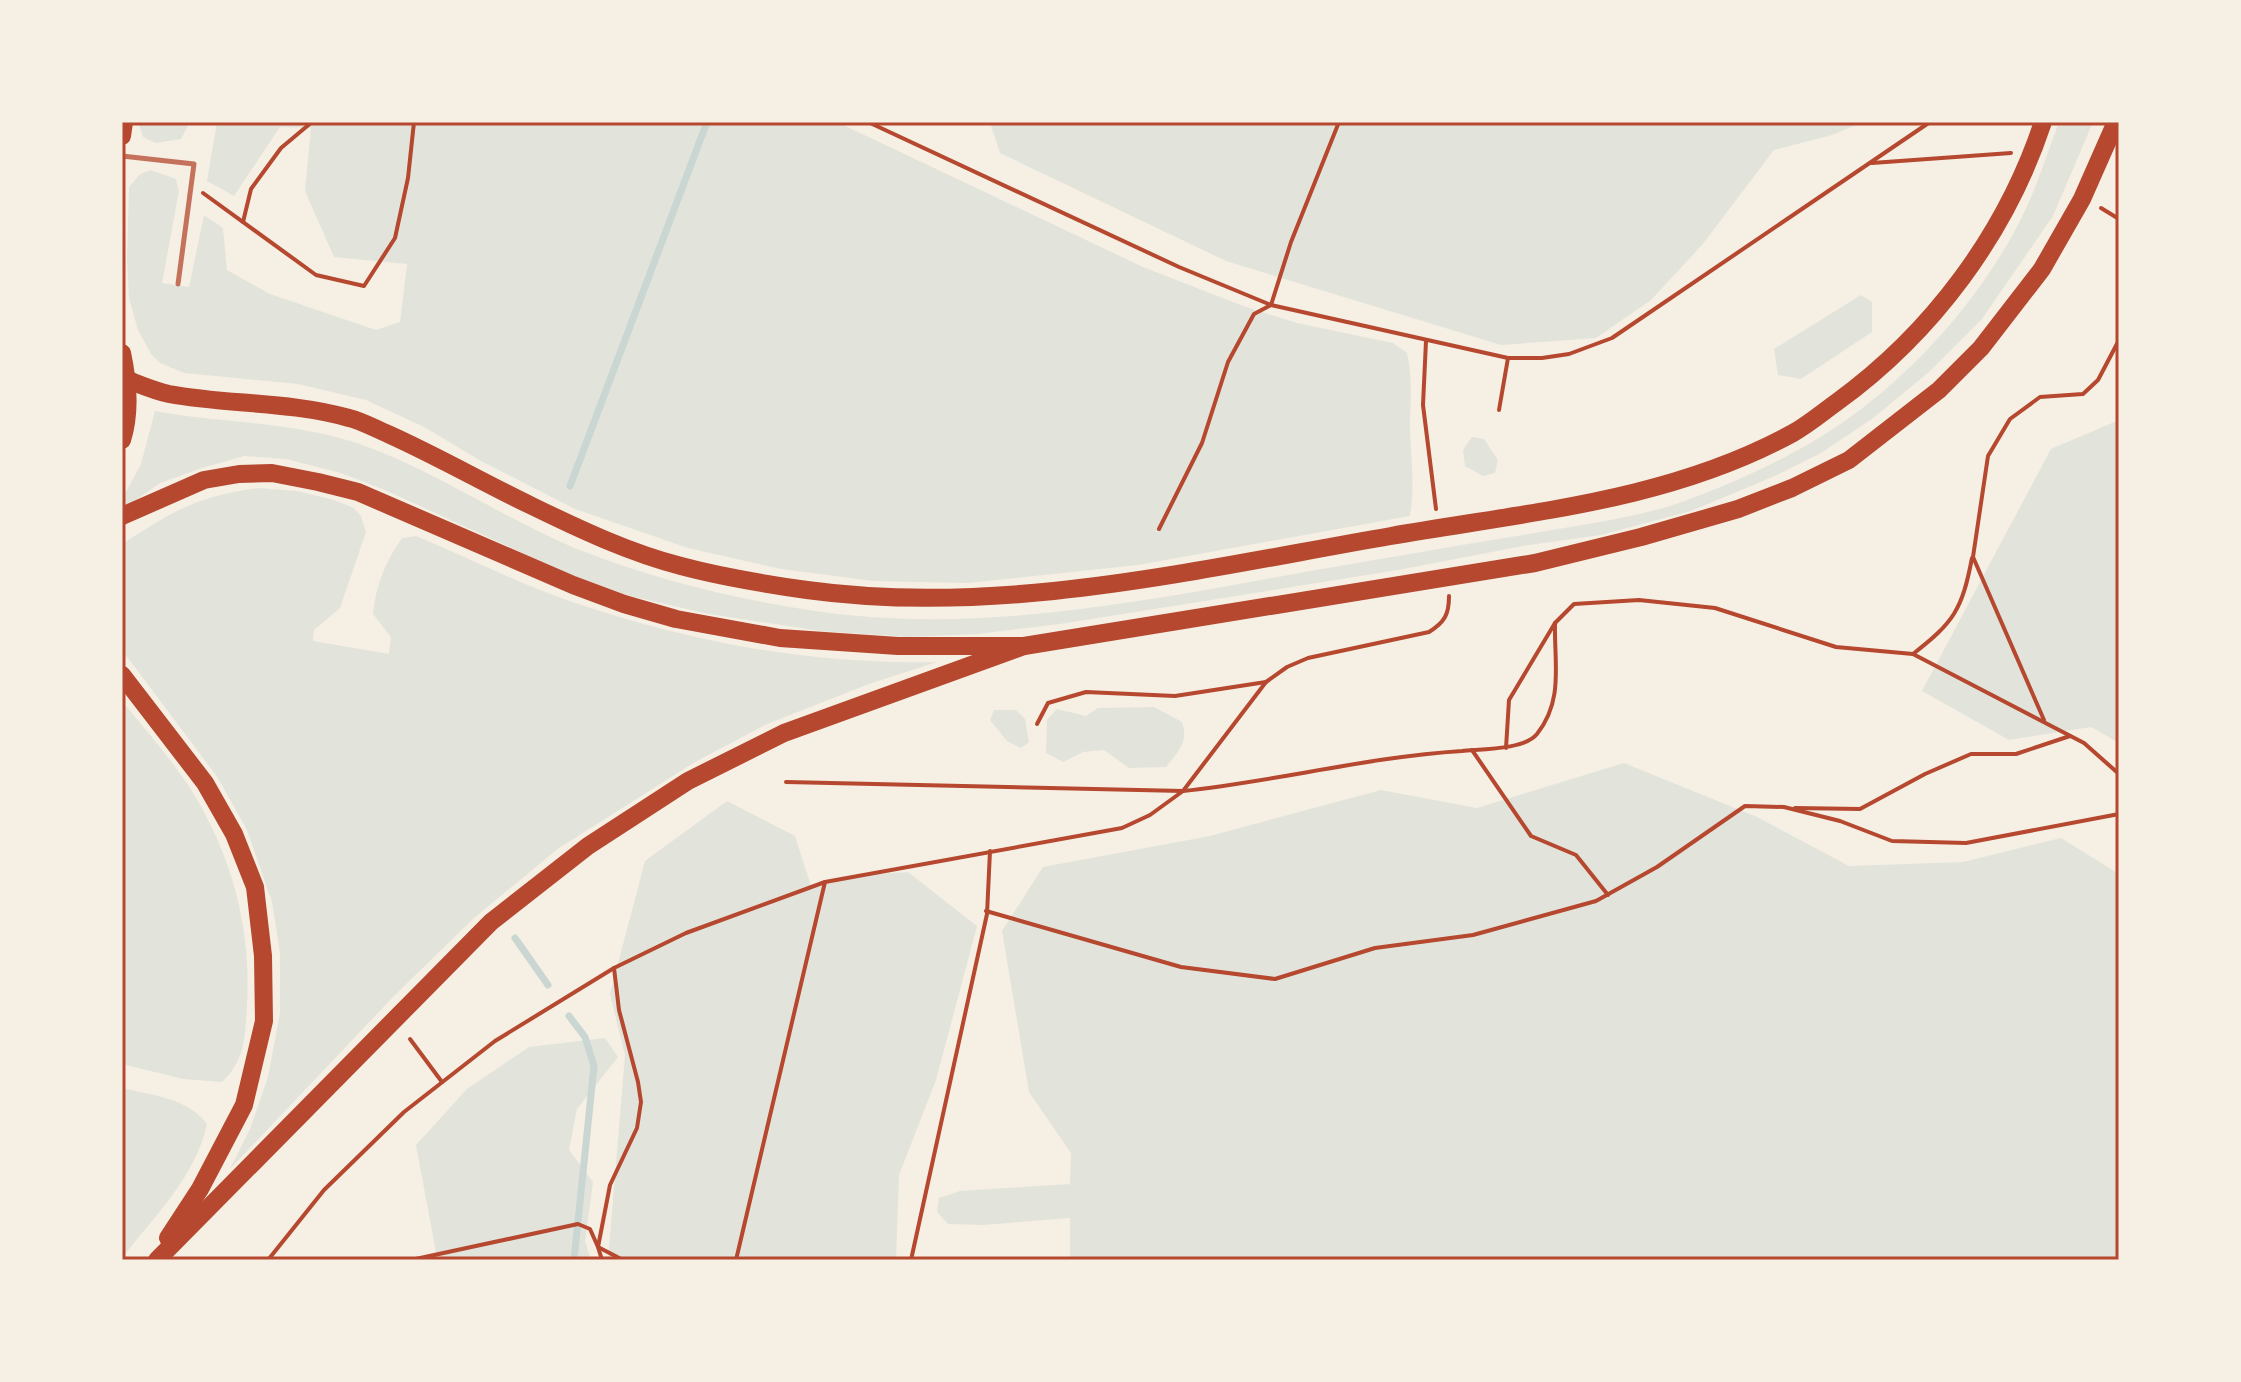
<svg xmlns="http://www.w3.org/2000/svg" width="2241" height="1382" font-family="Literata,serif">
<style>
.green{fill:#e2e4dc}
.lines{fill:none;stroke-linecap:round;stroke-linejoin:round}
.stream{stroke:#c9d6d2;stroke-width:7}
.path{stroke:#b5482f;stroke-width:4}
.service{stroke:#c5725c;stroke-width:5}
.primary{stroke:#b5482f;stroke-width:18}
.trunk{stroke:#b5482f;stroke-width:18}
.neatline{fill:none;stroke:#b5482f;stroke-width:3}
</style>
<rect width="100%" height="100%" fill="#f6efe4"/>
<!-- green -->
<g class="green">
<polygon points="138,122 190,122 181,139 156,143 143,137"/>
<path d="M217,122H837L1143,267L1243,306L1297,323L1393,343L1407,353C1413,378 1410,403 1410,428C1411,459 1415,486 1410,516L1138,565L968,583L873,581L781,569L688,548L575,509L481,461L424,427L366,400L298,384L184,373L160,363L151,354L138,330L129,298L127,260L129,187L140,174L151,170L176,179L179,191L162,283L189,287L204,215L223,228L227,270L270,294L376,330L400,322L407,264L334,257L305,191L311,128L280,127L234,196L207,181Z"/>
<polygon points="990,122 1863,122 1832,135 1774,150 1702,245 1651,300 1596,338 1501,345 1226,261 1000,153"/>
<path d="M2059,122H2093L2053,216L1982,319L1929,372L1872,419L1821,453L1775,476L1691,511L1601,535L1523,546L1398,570L1060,624L978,634L907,637L820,631L709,614L630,596L571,575L387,491L341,473L286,459L244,456L202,468L160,483L122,510V499L141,464L155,411C225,424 297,421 365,446C439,473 505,519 577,549C653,579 734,599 815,611C992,637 1171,595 1345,565C1409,554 1472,543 1535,533C1584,524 1636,518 1682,502C1732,484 1782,461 1827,433C1910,380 1988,293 2029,202C2040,176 2049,149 2059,122Z"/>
<polygon points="1861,295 1872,302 1872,332 1801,379 1778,375 1774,349"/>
<polygon points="2119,420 2119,743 2091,727 2009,740 1922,691 2051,449"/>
<polygon points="1472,437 1484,439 1498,460 1495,473 1483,476 1465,466 1463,450"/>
<path d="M257,488L297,491L334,500L354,508L361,516L366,532L340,608L314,630L313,641L389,654L391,637L373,614C376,585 385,562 402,538L416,536C464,556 512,580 561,598C683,641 808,665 937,662L869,684L767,724L695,762L559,848L474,918L394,996L230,1169L250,1129L268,1077L280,1013V953L272,902L247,830L218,778L122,650V544C174,511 194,497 257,488Z"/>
<path d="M122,701C152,738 187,776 208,820C237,876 251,941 247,1004C245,1036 246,1059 222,1082L183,1079L122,1064Z"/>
<path d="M1154,707L1182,722C1189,742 1178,752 1166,767L1129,768L1104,750L1083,752L1063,762L1046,753L1047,720L1057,709L1086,716L1098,708Z"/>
<polygon points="994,710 1016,710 1025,719 1029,742 1021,748 1007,741 990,720"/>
<polygon points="1624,763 1757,817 1849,866 1963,862 2061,838 2119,874 2119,1260 1070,1260 1070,1218 982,1225 948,1224 937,1212 939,1198 960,1191 1070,1184 1071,1153 1029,1092 1002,931 1043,867 1210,836 1381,790 1477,808"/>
<polygon points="727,801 795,836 812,889 848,876 908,872 977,926 936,1080 899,1175 896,1260 608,1260 625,1055 610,994 645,861"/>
<polygon points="605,1038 618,1057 577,1109 569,1150 593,1182 585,1241 591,1260 431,1260 437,1258 416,1145 467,1089 529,1047"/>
<path d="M122,1088C151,1095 188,1098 207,1124C196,1176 154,1217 122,1258Z"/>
</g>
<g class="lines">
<!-- stream -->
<g class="stream">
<polyline points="570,486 707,122"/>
<polyline points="515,938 548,985"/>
<polyline points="569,1016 585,1037 594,1066 574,1260"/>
</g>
<!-- path -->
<g class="path">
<polyline points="868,122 1179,267 1271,305 1508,358 1542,358 1569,354 1612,338 1930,122"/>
<polyline points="1872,163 2011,153"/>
<polyline points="203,193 316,275 364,286 395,238 408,178 414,122"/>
<polyline points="2101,208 2119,219"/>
<polyline points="243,222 251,189 281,148 312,122"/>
<polyline points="1426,341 1423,405 1436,509"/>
<polyline points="1499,410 1508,358"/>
<polyline points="1159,529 1202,443 1228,362 1254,314 1271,305 1291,242 1339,122"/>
<polyline points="1555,623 1574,604 1639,600 1715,608 1836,647 1913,654 2084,743 2119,774"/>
<path d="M1913,654C1954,622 1962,610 1972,558"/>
<polyline points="2044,720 1973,557 1988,456 2010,419 2040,397 2083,394 2098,380 2119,340"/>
<polyline points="1037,724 1048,703 1086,692 1175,696 1266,682"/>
<polyline points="1472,750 1531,836 1576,855 1608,895"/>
<path d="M786,782L1183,791C1277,781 1368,757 1462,751C1481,749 1524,750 1537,734C1564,700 1554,663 1555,623L1509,700L1506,748"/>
<polyline points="1795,808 1860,809 1925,774 1971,754 2016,754 2070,736"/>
<polyline points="986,911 1181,967 1275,979 1375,948 1473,935 1596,901 1657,867 1745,806 1784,807 1840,821 1892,841 1966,843 2119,814"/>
<polyline points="410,1039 442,1082"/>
<path d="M268,1260L324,1190L404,1112L495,1041L614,968L686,933L825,882L1122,828L1150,815L1183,791L1266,682L1287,667L1308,658L1429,632C1445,622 1449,614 1449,596"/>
<polyline points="411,1260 578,1224 590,1229 598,1247 623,1260"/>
<polyline points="602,1260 598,1247 610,1185 637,1128 641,1102 638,1082 619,1010 614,968"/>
<polyline points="736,1260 825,882"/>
<polyline points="911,1260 987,914 990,851"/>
</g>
<!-- service -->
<polyline class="service" points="122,156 194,164 178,284"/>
<!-- primary -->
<g class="primary">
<path d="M128,380C141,385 155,391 169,394C228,405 289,401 349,418C362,421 376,429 388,434C437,456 484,483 532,506C579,529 630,553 681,566C722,577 765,584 807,590C1003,617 1199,569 1391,536C1528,512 1669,501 1793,433C1809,424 1823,412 1837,402C1932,333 2006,234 2043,122"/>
<polyline points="122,516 204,480 239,474 272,473 318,482 358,492 573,585 624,604 676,619 780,638 898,646 1024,646 1535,563 1641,537 1738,509 1792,488 1849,460 1939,390 1981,348 2042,269 2082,199 2116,122"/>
</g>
<!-- trunk -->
<g class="trunk">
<polyline points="122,136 124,122"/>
<path d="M122,353C128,381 131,412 122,440"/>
<polyline points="122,675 205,783 234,834 255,887 263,956 264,1021 244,1105 200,1189 168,1238"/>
<polyline points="157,1260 491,922 588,846 688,781 784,733 1024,646"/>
</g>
</g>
<!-- border -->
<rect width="2241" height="1382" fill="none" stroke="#f6efe4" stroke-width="248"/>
<rect x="124" y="124" width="1993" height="1134" class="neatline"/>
</svg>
